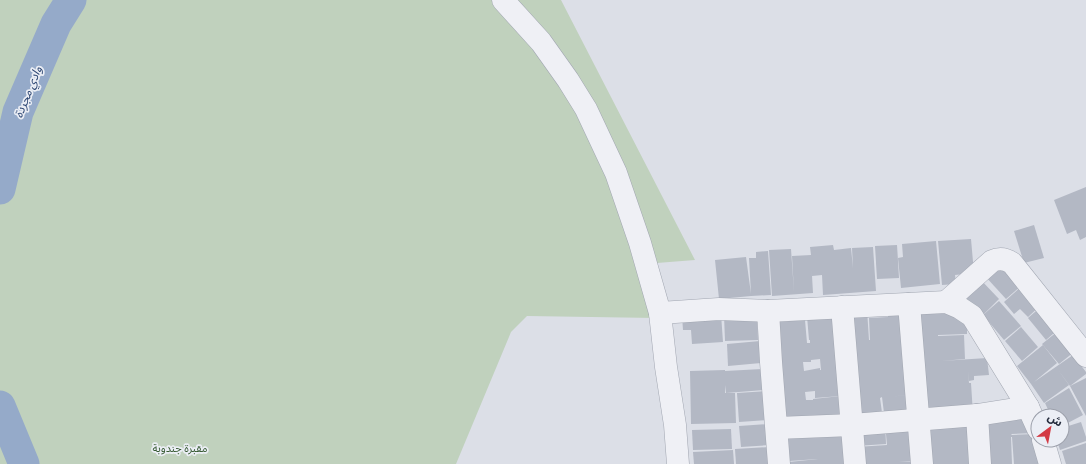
<svg xmlns="http://www.w3.org/2000/svg" width="1086" height="464" font-family="Cabin,'Noto Sans Arabic',sans-serif">
<style>
.green{fill:#c0d1bd}
.lines{fill:none;stroke-linecap:round;stroke-linejoin:round}
.river{stroke:#95aac9;stroke-width:31}
.building{fill:#b3b8c4;fill-rule:evenodd}
.minor-casing{stroke:#a1a6b1;stroke-width:23}
.minor{stroke:#eff0f5;stroke-width:22}
.labels{text-anchor:middle;stroke-width:3.5;stroke-linejoin:round;paint-order:stroke}
.park-label{font-size:11px;fill:#365a32;stroke:#ebeef5}
.water-label{font-size:12px;font-style:italic;fill:#2e4773;stroke:#ebeef5}
</style>
<rect width="100%" height="100%" fill="#dcdfe7"/>
<!-- green -->
<polygon class="green" points="0,0 561,0 695,260 644,264 656,318 527,316 511,332 456,464 0,464"/>
<g class="lines">
<!-- river -->
<g class="river">
<polyline points="0,189 18,112 56,24 71,0"/>
<polyline points="0,406 24,464"/>
</g>
</g>
<!-- building -->
<g class="building">
<polygon points="1086,187 1086,237 1080,240 1076,230 1067,234 1054,200"/>
<polygon points="1034,225 1044,258 1024,263 1014,231"/>
<polygon points="971,239 974,273 955,275 956,284 942,285 938,241"/>
<polygon points="936,241 940,284 901,288 898,258 903,257 902,244"/>
<polygon points="833,245 834,250 851,248 853,268 852,248 873,247 876,291 823,295 822,275 812,276 811,258 813,293 772,296 769,250 791,249 794,292 792,256 811,255 810,247"/>
<polygon points="897,245 899,278 877,279 875,246"/>
<polygon points="768,251 771,295 751,296 719,299 715,260 746,257 751,294 749,258 756,258 756,252"/>
<polygon points="1000,262 1022,285 1006,299 985,276"/>
<polygon points="979,278 999,299 982,316 962,295"/>
<polygon points="1024,284 1042,304 1028,317 1020,309 1014,314 1004,302"/>
<polygon points="999,301 1021,326 1004,340 983,315"/>
<polygon points="946,304 967,322 967,334 938,335 938,336 964,335 965,359 941,361 987,358 989,375 974,376 974,380 969,381 968,371 969,383 971,383 973,414 946,416 945,406 946,416 920,418 911,306"/>
<polygon points="1043,305 1061,327 1046,340 1028,318"/>
<polygon points="903,308 911,395 885,397 910,395 912,419 885,421 882,397 880,398 883,420 855,423 847,355 861,354 848,355 845,311 867,310 869,340 870,340 869,318 888,317 888,309"/>
<polygon points="757,313 758,340 725,341 724,315"/>
<polygon points="721,314 723,342 692,344 691,330 683,330 682,316"/>
<path d="M838,314L849,422L785,427L778,345L785,344L778,345L776,322L805,320L807,343H810V340H809L807,316ZM820,359L821,370H820V368L804,371L803,362H811V360ZM815,391V398L841,396L813,399V400H806L805,392Z"/>
<polygon points="1021,327 1038,347 1022,361 1005,341"/>
<polygon points="1063,327 1079,348 1059,364 1042,344"/>
<polygon points="760,341 761,363 728,366 727,344"/>
<polygon points="1043,345 1057,363 1034,382 1073,355 1086,372 1086,374 1070,386 1058,370 1069,385 1044,403 1031,384 1017,366"/>
<polygon points="762,369 764,390 726,393 725,385 725,393 722,393 735,393 736,423 691,424 690,371 725,370 725,371"/>
<polygon points="1086,378 1086,416 1070,386"/>
<polygon points="1069,388 1083,415 1062,426 1062,416 1051,416 1045,403"/>
<polygon points="767,391 769,420 739,422 737,393"/>
<polygon points="1026,411 1035,433 1011,434 1012,435 1035,434 1047,464 1014,464 1012,437 1011,437 1012,464 982,464 979,416"/>
<polygon points="976,416 979,464 923,464 919,421"/>
<polygon points="916,421 920,460 899,462 920,461 920,464 860,464 856,447 887,445 885,423"/>
<polygon points="1081,422 1086,437 1086,441 1060,450 1057,440 1062,440 1062,428"/>
<polygon points="885,423 886,444 856,446 855,425"/>
<polygon points="769,424 770,445 741,447 739,426"/>
<polygon points="849,425 850,464 789,464 789,462 818,459 789,461 786,429"/>
<polygon points="731,429 732,449 693,450 692,430"/>
<polygon points="1086,443 1086,464 1066,464 1062,451"/>
<polygon points="770,447 771,464 736,464 735,449"/>
<polygon points="733,450 734,464 694,464 693,452"/>
</g>
<g class="lines">
<!-- minor casing -->
<g class="minor-casing">
<g id="minor">
<polyline points="503,0 541,42 568,80 586,109 616,173 640,243 660,313 666,367 675,425 678,464"/>
<path d="M946,302L992,261C999,258 1006,259 1012,263L1086,356"/>
<polyline points="909,304 922,464"/>
<polyline points="842,307 855,464"/>
<polyline points="768,311 771,362 779,464"/>
<polyline points="660,313 719,309 768,311 946,302 960,308 972,316 1028,407 1038,429"/>
<polyline points="977,415 980,464"/>
<polyline points="777,428 852,425 977,415 1028,407"/>
<polyline points="1043,440 1050,464"/>
</g>
</g>
<!-- minor -->
<use href="#minor" class="minor"/>
</g>
<g class="labels">
<!-- park labels -->
<g class="park-label">
<text x="180" y="452">مقبرة جندوبة</text>
</g>
<!-- water labels -->
<g class="water-label">
<text transform="translate(28 92) rotate(-68)" y="4">وادي مجردة</text>
</g>
</g>
<!-- north arrow -->
<g transform="translate(1050 428) rotate(32)"><circle r="19" fill="#ebeef5" stroke="#9ca0ab"/>
<path d="M0-3L7 15L0 10L-7 15Z" fill="#d33a44"/>
<text y="-6" font-size="11" font-weight="bold" text-anchor="middle" fill="#252c3d">ش</text>
</g>
</svg>
